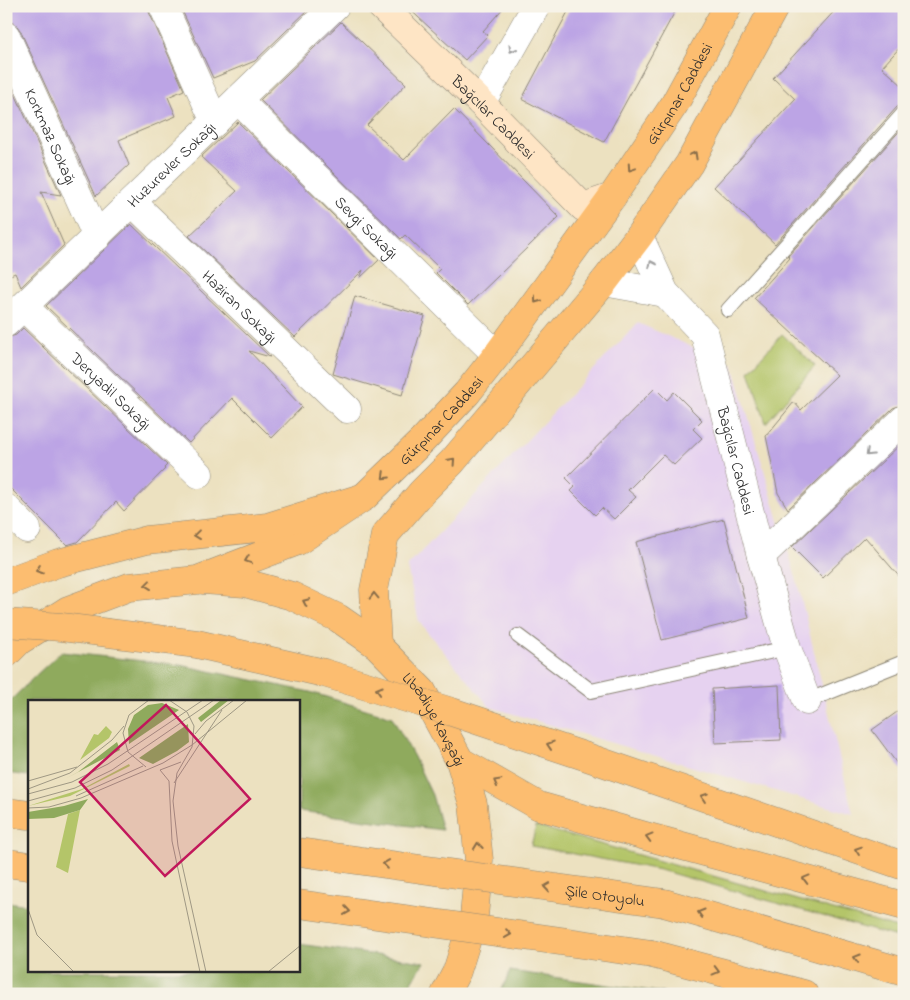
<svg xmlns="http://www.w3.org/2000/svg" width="910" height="1000" font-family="'Indie Flower',sans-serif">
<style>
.built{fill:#e6d2f0}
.green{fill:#b4c569;stroke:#70784a}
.forest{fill:#8faa5d;stroke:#5d6a44}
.building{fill:#bca4e5}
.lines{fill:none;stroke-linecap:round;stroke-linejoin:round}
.lane-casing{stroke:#8c8676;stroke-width:16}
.street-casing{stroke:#8c8676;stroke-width:29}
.secondary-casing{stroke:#8c8676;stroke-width:29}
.primary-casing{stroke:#8c8676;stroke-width:29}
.highway-casing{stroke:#8c8676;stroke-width:29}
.lane{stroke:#fff;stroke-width:14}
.street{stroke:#fff;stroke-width:28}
.secondary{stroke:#fee5c5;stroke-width:28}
.primary{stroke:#fcbd6f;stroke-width:28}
.highway{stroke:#fcbd6f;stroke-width:28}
.highway-bridge-casing{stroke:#8c8676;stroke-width:29;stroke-linecap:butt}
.highway-bridge{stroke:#fcbd6f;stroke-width:28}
.oneway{stroke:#a0a0a0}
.oneway2{stroke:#896d4a}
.labels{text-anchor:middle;stroke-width:4.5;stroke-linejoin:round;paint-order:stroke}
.street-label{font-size:16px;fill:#2b2b2b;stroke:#f7f3e8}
.inset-road{fill:none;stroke:#9f9884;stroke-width:1}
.view{fill:#c2185b;fill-opacity:0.15;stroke:#c2185b;stroke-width:2.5}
.inset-edge{fill:none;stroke:#2b2b2b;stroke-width:2.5}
</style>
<rect width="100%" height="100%" fill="#f7f3e8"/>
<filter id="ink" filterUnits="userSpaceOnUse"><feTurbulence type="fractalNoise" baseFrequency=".02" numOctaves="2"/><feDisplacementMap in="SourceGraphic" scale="10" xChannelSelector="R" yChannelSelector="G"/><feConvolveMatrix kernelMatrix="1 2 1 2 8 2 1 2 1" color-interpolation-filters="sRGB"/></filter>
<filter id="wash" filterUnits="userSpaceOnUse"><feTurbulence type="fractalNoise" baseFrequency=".0096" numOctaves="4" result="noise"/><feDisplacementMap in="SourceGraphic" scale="20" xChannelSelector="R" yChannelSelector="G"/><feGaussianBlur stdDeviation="1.12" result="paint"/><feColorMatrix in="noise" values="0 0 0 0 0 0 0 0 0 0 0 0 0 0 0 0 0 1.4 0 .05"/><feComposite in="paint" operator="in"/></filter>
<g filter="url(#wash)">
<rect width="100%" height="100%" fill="#ece1c0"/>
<!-- built -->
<polygon class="built" points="638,323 733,365 798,585 853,814 490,707 419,622 407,567"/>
<!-- green -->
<g class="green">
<polygon points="782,334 815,366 766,423 749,371"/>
<polygon points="536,826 904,930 904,939 660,870 531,846"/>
</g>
<!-- forest -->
<g class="forest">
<polygon points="61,652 180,665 310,692 392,717 414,757 432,795 442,830 299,811 299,701 29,701 29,776 6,773 6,705 34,677"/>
<polygon points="6,902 29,905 29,971 299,971 299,944 424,962 405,994 6,994"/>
<polygon points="510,971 665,993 668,994 500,994"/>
</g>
<g id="blocks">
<!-- building -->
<g class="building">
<polygon points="6,6 148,6 149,12 184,90 168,97 176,116 119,140 129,165 96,196 20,30 15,23 6,21"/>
<polygon points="180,6 312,6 255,61 213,78"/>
<polygon points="406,6 505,6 483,31 488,35 465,60"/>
<polygon points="571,6 678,6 604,142 522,99"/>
<polygon points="839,6 904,6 904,43 882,67 904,87 904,104 897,107 775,244 714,187 795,99 773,78"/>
<polygon points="341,22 406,84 367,125 404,160 454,109 559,217 468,305 436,273 440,269 405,235 401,239 260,100"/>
<polygon points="6,74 61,195 41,192 64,245 21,287 15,273 6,277"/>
<polygon points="238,122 379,260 360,278 363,270 295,337 189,236 237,191 201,157"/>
<polygon points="904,126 904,404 893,408 788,509 778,493 766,436 794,402 801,410 837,375 754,298 790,258 788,256"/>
<polygon points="131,224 270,357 249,351 302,407 272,438 232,398 189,443 46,306"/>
<polygon points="355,296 425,316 402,395 333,374"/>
<polygon points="23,328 167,465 164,468 165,469 124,511 116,502 77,542 67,545 6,484 6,338 16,335"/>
<polygon points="655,388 667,400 674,392 702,420 693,429 702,438 674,465 663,455 628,490 636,497 614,519 602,508 595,515 571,491 575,487 566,478"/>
<polygon points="904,441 904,582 865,537 823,578 792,547"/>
<polygon points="724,519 749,618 662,640 636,542"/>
<polygon points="779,685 781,740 715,743 712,689"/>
<polygon points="904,707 904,773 872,730"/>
</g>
</g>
</g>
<g filter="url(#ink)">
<use href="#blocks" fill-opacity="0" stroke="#8c8676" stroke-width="1"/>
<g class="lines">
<!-- lane casing -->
<g class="lane-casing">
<g id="lane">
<polyline points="728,310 904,113"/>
<polyline points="518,636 591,691 787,648"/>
<polyline points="807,701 904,662"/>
</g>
</g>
<!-- street casing -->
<g class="street-casing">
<g id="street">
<polyline points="163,6 215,122"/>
<path id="s1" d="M6,36L97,237"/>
<path id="s2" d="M238,100L497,355"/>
<polyline points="481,103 536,6"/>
<path id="s3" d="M132,202L347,409"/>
<path id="s4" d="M639,236L665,293L705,335L761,556L787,648L807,701"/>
<polyline points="604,282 665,293"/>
<path id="s5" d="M24,307L199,474"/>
<path id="s6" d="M6,323L335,6"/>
<polyline points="6,508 27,529"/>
<polyline points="761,556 904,419"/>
</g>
</g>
<!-- secondary casing -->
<g class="secondary-casing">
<g id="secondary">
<path id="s7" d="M381,6L481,103L583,207L612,197"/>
</g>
</g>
<!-- primary casing -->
<g class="primary-casing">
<g id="primary">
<path id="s8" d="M203,580L245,583L292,596L338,618L377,645L422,691L460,761L473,804L479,860L474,917L457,971L445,994"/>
<polyline points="377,645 374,590 385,535 422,492 452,462 604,282 639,236 689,164 775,6"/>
<path id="s9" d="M6,654L19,641L68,610L129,587L197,580L298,541L364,497L423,440L467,393L497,355L612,197L674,105L728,6"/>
</g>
</g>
<!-- highway casing -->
<g class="highway-casing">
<g id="highway">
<polyline points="6,582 58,563 147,540 267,527 364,497"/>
<polyline points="460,761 539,806 649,837 904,906"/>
<polyline points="6,812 29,815"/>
<polyline points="6,863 29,866"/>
<polyline points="664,903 904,972"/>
<polyline points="652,954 804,994"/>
</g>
</g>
<!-- lane -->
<use href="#lane" class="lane"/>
<!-- street -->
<use href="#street" class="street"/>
<!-- secondary -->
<use href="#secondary" class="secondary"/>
<!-- primary -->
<use href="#primary" class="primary"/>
<!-- highway -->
<use href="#highway" class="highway"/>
<!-- highway-bridge casing -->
<g class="highway-bridge-casing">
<g id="highway-bridge">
<polyline points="6,623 61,627 197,644 324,673 452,712 587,757 904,866"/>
<path id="s10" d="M299,852L664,903"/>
<polyline points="299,904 652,954"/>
</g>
</g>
<!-- highway-bridge -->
<use href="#highway-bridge" class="highway-bridge"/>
</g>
<!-- one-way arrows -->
<defs><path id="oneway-chevron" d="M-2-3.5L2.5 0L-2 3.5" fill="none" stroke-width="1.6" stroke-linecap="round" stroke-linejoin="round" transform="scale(1.25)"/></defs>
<g class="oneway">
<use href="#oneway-chevron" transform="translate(512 49) rotate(120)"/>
<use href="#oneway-chevron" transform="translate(652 264) rotate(-115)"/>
<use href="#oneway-chevron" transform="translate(869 453) rotate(136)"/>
</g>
<g class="oneway2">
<use href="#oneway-chevron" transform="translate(694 155) rotate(-61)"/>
<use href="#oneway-chevron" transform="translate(631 168) rotate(124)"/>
<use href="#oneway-chevron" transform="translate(537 300) rotate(126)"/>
<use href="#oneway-chevron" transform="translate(452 461) rotate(-48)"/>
<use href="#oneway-chevron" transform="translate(385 476) rotate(136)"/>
<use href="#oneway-chevron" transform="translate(197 535) rotate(173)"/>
<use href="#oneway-chevron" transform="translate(248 560) rotate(159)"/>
<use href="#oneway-chevron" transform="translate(39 570) rotate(160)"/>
<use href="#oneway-chevron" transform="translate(148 585) rotate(173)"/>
<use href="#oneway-chevron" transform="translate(374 596) rotate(-92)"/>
<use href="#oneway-chevron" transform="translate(306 602) rotate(-155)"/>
<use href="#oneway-chevron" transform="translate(379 690) rotate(-163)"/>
<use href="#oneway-chevron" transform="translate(550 745) rotate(-162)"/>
<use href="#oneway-chevron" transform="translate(497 782) rotate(-151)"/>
<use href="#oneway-chevron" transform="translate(704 797) rotate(-161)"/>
<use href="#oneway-chevron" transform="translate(649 837) rotate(-165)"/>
<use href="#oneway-chevron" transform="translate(478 846) rotate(-96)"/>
<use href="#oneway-chevron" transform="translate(858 850) rotate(-161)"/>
<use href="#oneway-chevron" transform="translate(386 864) rotate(-172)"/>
<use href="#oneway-chevron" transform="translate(806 879) rotate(-165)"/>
<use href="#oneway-chevron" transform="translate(547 887) rotate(-172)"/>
<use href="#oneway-chevron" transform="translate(347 911) rotate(8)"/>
<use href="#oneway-chevron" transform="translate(701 913) rotate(-164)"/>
<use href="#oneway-chevron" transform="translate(508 934) rotate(8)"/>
<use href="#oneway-chevron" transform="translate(857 958) rotate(-163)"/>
<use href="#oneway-chevron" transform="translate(716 971) rotate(15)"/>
</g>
</g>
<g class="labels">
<!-- street labels -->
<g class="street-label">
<text dy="6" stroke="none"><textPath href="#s9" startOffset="911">Gürpınar Caddesi</textPath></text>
<text dy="6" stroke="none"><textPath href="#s7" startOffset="158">Bağcılar Caddesi</textPath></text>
<text dy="6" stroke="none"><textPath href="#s1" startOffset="110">Korkmaz Sokağı</textPath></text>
<text dy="6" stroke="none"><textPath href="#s6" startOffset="229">Huzurevler Sokağı</textPath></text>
<text dy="6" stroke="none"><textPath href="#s2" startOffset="181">Sevgi Sokağı</textPath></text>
<text dy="6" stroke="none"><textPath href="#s3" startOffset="150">Haziran Sokağı</textPath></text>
<text dy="6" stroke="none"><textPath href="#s5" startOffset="121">Deryadil Sokağı</textPath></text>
<text dy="6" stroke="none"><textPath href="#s9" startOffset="506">Gürpınar Caddesi</textPath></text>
<text dy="6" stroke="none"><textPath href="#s4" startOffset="250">Bağcılar Caddesi</textPath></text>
<text dy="6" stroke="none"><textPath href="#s8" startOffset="284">Libadiye Kavşağı</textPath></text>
<text dy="6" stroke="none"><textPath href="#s10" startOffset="309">Şile Otoyolu</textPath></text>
</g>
</g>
<!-- overview -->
<g transform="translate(28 700)">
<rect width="272" height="272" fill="#ece1c0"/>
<path d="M78,26L84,32L81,38L52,60L66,34L70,35ZM101,64L102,66L42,96L0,106L54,89ZM52,110L40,173L28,167L40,114Z" fill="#b4c569"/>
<path d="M193,0H201L173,22L170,18ZM134,3L151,10L101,44L100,29L106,15L120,5ZM160,24L161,42L149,51L125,64L111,58ZM89,42L92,50L37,79L50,72ZM60,99L52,110L26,118L0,119V112L36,106Z" fill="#8faa5d"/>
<path class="inset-road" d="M141,0L159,12L166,26L164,47L149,73L145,101L150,146L178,272M167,34L178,21L206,0M118,67L100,52L95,33L101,15L121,0M132,70L141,81L144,141L172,272M132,70L153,62M0,81L49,67M146,83L194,10M0,89L42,73L84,40L96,26M0,94L44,82L80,64L175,0M48,96L115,66M0,101L47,88L84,70L186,0M0,108L21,107L53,98L135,63L164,45L219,0M0,209L9,235L46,272M240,272L273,245"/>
<path class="view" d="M138,5L222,99L137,176L52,82Z"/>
<rect width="272" height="272" class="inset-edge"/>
</g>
<!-- margin -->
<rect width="910" height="1000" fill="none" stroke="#f7f3e8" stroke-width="25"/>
</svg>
